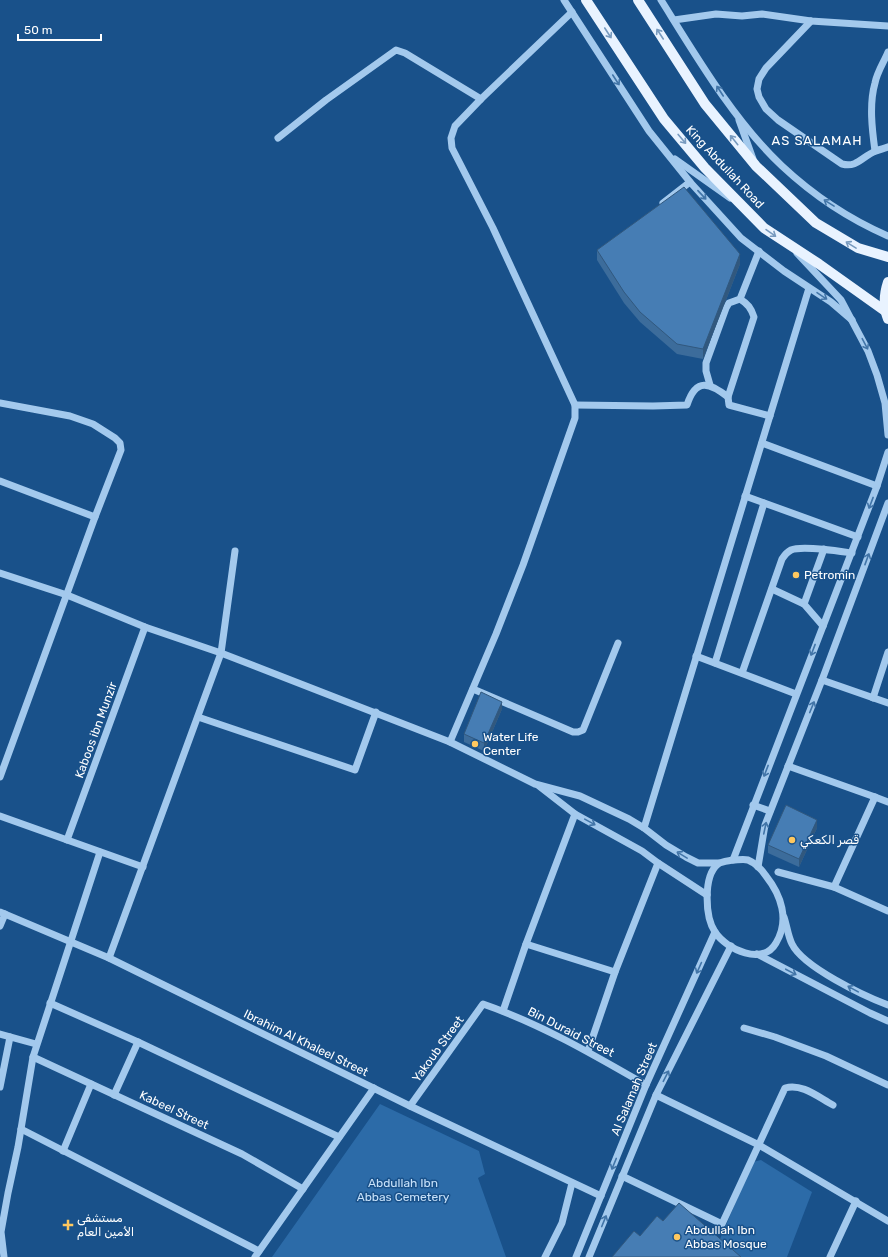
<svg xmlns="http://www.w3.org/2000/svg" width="888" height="1257" font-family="Rubik,Vazirmatn,sans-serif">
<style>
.green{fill:#2c6ba8}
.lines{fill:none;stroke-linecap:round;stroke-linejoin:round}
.minor{stroke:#a3c9ed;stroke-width:7}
.major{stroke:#e9f3ff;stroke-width:10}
.wall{fill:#3c6c9b}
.shaded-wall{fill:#31587e}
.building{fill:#467db4;stroke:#31587e}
.oneway{stroke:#779abf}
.oneway2{stroke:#4275a8}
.poi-dot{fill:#ffc85f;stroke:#19518a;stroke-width:1.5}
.labels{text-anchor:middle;stroke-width:3;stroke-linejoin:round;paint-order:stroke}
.street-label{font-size:12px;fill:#fff;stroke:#19518a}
.poi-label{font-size:12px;fill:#fff;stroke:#19518a;text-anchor:start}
.park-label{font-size:12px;fill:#c8e2fa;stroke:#19518a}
.neighbourhood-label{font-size:13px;letter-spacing:1px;fill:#fff;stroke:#19518a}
</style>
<rect width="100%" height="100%" fill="#19518a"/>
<!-- green -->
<g class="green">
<polygon points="380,1104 479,1151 485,1174 478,1178 506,1257 272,1257"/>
<polygon points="761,1160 812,1192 787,1257 739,1257 720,1239 753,1162"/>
</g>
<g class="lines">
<!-- minor -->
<g class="minor">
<polyline points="564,0 649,131 690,182 741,238 784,271 831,302 852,320"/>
<path d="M661,0C696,56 734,121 782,166C813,195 849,219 888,236"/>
<polyline points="674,20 716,14 742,16 762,14 811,21 888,26"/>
<path d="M811,21L766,68L759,79L757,89L759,97L766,109L778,120L842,164C858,168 862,156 876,151C880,149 884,149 888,147"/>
<polyline points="739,120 753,159"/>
<polyline points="278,138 326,100 396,50 405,53 481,99"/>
<path d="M875,151C872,129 869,104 875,83C877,72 884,62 888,52"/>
<polyline points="675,159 730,198"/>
<polyline points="663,203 690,182"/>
<polyline points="797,253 841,300 868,351 877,375 885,403 888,435"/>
<polyline points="710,385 706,371 706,363 726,308 729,303 740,299 759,251"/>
<path d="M728,397L754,317C751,308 748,304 740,299"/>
<polyline points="0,403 70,416 93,424 115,438 120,443 121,450 95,517 0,777"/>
<path d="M575,405L653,406L687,405C696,377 710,383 728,397L729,405L770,416"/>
<polyline points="762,443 877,486"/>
<polyline points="0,481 95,517"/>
<polyline points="745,496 858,537"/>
<polyline points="0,573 67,595 145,627 221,653 450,742 535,784 580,796 629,819 644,828 666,845 686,857 698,863 719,863"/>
<polyline points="772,589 804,604 823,626"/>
<polyline points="804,604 824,549"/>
<polyline points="696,656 796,694"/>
<polyline points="715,663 764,503"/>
<path d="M742,673L782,559C784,556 787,552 791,550C802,545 838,551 852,553"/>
<polyline points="822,680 888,703"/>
<polyline points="473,689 573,732 578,732 583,730 618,643"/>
<polyline points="873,698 888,652"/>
<polyline points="198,717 355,770 376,712"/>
<polyline points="450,742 496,634 523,565 575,418 575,405 493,228 452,148 451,138 455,126 481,99 572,12"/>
<polyline points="788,766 875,797 888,802"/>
<polyline points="539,786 575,814 642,851 658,863 707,895"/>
<polyline points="753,805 770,811"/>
<polyline points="0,816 143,867"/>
<polyline points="644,828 809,288"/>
<polyline points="67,840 145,627"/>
<polyline points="733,860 877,486 888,452"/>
<path d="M733,860C737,860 744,859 748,860C755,863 762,870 766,876C781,895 790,920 776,943C763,966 727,950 715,932C705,917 703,876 718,864C722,861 729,861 733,860Z"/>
<polyline points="758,867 765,825 822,680 888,503"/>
<polyline points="778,872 834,887 888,911"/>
<polyline points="834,887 875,797"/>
<polyline points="0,912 109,958 410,1106 601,1196"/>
<path d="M784,917C787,926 788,936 792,944C803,967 864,996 888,1005"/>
<polyline points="0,926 5,914"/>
<polyline points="526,944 615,972"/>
<polyline points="757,954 870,1013 888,1021"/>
<polyline points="109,958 221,653 235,551"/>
<polyline points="50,1003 138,1042 339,1137"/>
<polyline points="503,1011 526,944 575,814"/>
<polyline points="744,1028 775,1037 826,1056 888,1085"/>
<polyline points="0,1034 36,1044"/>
<polyline points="588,1051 615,972 658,863"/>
<polyline points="33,1057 242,1154 303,1189"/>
<polyline points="0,1087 10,1037"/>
<polyline points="114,1095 138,1042"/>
<polyline points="656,1095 759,1145 888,1221"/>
<path d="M410,1106L483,1004C541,1024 594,1055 646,1085"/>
<polyline points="21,1129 259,1251"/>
<polyline points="63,1151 91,1084"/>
<path d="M622,1176L722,1224L785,1088C802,1083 818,1097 833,1105"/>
<polyline points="4,1257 1,1232 8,1193 18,1147 33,1057 100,852"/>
<polyline points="255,1257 374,1088"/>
<polyline points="545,1257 562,1223 572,1183"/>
<polyline points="576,1257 646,1085 715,932"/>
<polyline points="589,1257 656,1095 731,946"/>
<polyline points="830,1257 856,1201"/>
</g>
<!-- major -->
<g class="major">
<polyline points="586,0 664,119 705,168 764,228 819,264 885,311"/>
<polyline points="638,0 705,104 756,166 816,223 858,248 888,257"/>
<path d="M888,282C884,294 883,306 888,319"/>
</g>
</g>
<!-- wall -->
<g class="wall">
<polygon points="597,250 740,264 703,359 677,354 640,322 624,303 597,260"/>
<polygon points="502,709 484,751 464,742 464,734"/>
<polygon points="817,828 799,867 768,853 768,845"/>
</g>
<!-- shaded-wall -->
<g class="shaded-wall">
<polygon points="740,254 740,264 703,359 703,349"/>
<polygon points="502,702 502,709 484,751 484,743"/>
<polygon points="817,820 817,828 799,867 799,859"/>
</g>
<!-- building -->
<g class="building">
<polygon points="684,187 740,254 703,349 677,344 640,312 624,292 597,250"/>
<polygon points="481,692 502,702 484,743 464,734"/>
<polygon points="786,805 817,820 799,859 768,845"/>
<polygon points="679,1203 741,1257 612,1257 634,1231 640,1236 657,1216 663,1221"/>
</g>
<!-- one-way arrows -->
<defs><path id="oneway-shaft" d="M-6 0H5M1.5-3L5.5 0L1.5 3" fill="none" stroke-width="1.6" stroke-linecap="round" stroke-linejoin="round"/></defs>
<g class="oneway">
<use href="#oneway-shaft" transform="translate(608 33) rotate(57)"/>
<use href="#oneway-shaft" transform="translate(660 34) rotate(-123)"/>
<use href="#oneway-shaft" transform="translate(682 139) rotate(50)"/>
<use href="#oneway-shaft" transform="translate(734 140) rotate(-129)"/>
<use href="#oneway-shaft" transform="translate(771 233) rotate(35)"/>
<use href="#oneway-shaft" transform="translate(851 245) rotate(-148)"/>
</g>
<g class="oneway2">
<use href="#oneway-shaft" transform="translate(616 80) rotate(57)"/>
<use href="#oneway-shaft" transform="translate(720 91) rotate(-123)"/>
<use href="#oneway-shaft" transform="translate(702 195) rotate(47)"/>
<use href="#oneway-shaft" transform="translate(829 203) rotate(-148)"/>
<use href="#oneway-shaft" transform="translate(822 296) rotate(34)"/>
<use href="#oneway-shaft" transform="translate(865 344) rotate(62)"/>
<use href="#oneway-shaft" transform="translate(871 503) rotate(111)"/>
<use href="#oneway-shaft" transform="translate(867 559) rotate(-70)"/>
<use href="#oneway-shaft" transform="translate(813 650) rotate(111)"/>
<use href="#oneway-shaft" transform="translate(812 707) rotate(-68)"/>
<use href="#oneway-shaft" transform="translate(766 771) rotate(111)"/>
<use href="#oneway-shaft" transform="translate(590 822) rotate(29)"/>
<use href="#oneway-shaft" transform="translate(765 828) rotate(-78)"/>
<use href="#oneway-shaft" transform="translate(682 855) rotate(-149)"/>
<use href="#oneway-shaft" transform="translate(699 968) rotate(114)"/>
<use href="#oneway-shaft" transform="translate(791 972) rotate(28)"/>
<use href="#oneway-shaft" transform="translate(853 989) rotate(-151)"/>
<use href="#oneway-shaft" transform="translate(666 1076) rotate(-63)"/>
<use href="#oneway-shaft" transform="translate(614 1164) rotate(112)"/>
<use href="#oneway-shaft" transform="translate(604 1221) rotate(-68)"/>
</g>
<!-- markers -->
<g class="poi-dot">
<circle cx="796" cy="575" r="4"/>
<circle cx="475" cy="744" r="4"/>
<circle cx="792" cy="840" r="4"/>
<path d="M66 1219h4v4h4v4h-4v4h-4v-4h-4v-4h4z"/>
<circle cx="677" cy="1237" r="4"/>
</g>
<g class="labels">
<!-- street labels -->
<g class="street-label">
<text transform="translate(725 167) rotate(47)" y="4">King Abdullah Road</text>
<text transform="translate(96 730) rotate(-70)" y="4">Kaboos ibn Munzir</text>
<text transform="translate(571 1032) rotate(27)" y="4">Bin Duraid Street</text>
<text transform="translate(306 1043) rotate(26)" y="4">Ibrahim Al Khaleel Street</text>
<text transform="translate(438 1049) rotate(-54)" y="4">Yakoub Street</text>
<text transform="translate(634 1089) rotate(-67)" y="4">Al Salamah Street</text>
<text transform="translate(174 1110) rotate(25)" y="4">Kabeel Street</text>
</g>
<!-- poi labels -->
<g class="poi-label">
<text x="804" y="579">Petromin</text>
<text x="483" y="741">Water Life<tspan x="483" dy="14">Center</tspan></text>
<text x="800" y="844">قصر الكعكي</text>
<text x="77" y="1222">مستشفى<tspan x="77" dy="14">الأمين العام</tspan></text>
<text x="685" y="1234">Abdullah Ibn<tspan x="685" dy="14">Abbas Mosque</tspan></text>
</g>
<!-- park labels -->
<g class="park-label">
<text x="403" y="1187">Abdullah Ibn<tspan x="403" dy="14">Abbas Cemetery</tspan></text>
</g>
<!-- neighbourhood labels -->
<g class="neighbourhood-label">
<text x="817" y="145">AS SALAMAH</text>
</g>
</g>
<!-- scale -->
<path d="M18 34v6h83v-6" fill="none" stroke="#ffffff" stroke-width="2"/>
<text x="24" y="34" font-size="12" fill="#ffffff" stroke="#19518a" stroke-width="3" paint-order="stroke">50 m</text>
</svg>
